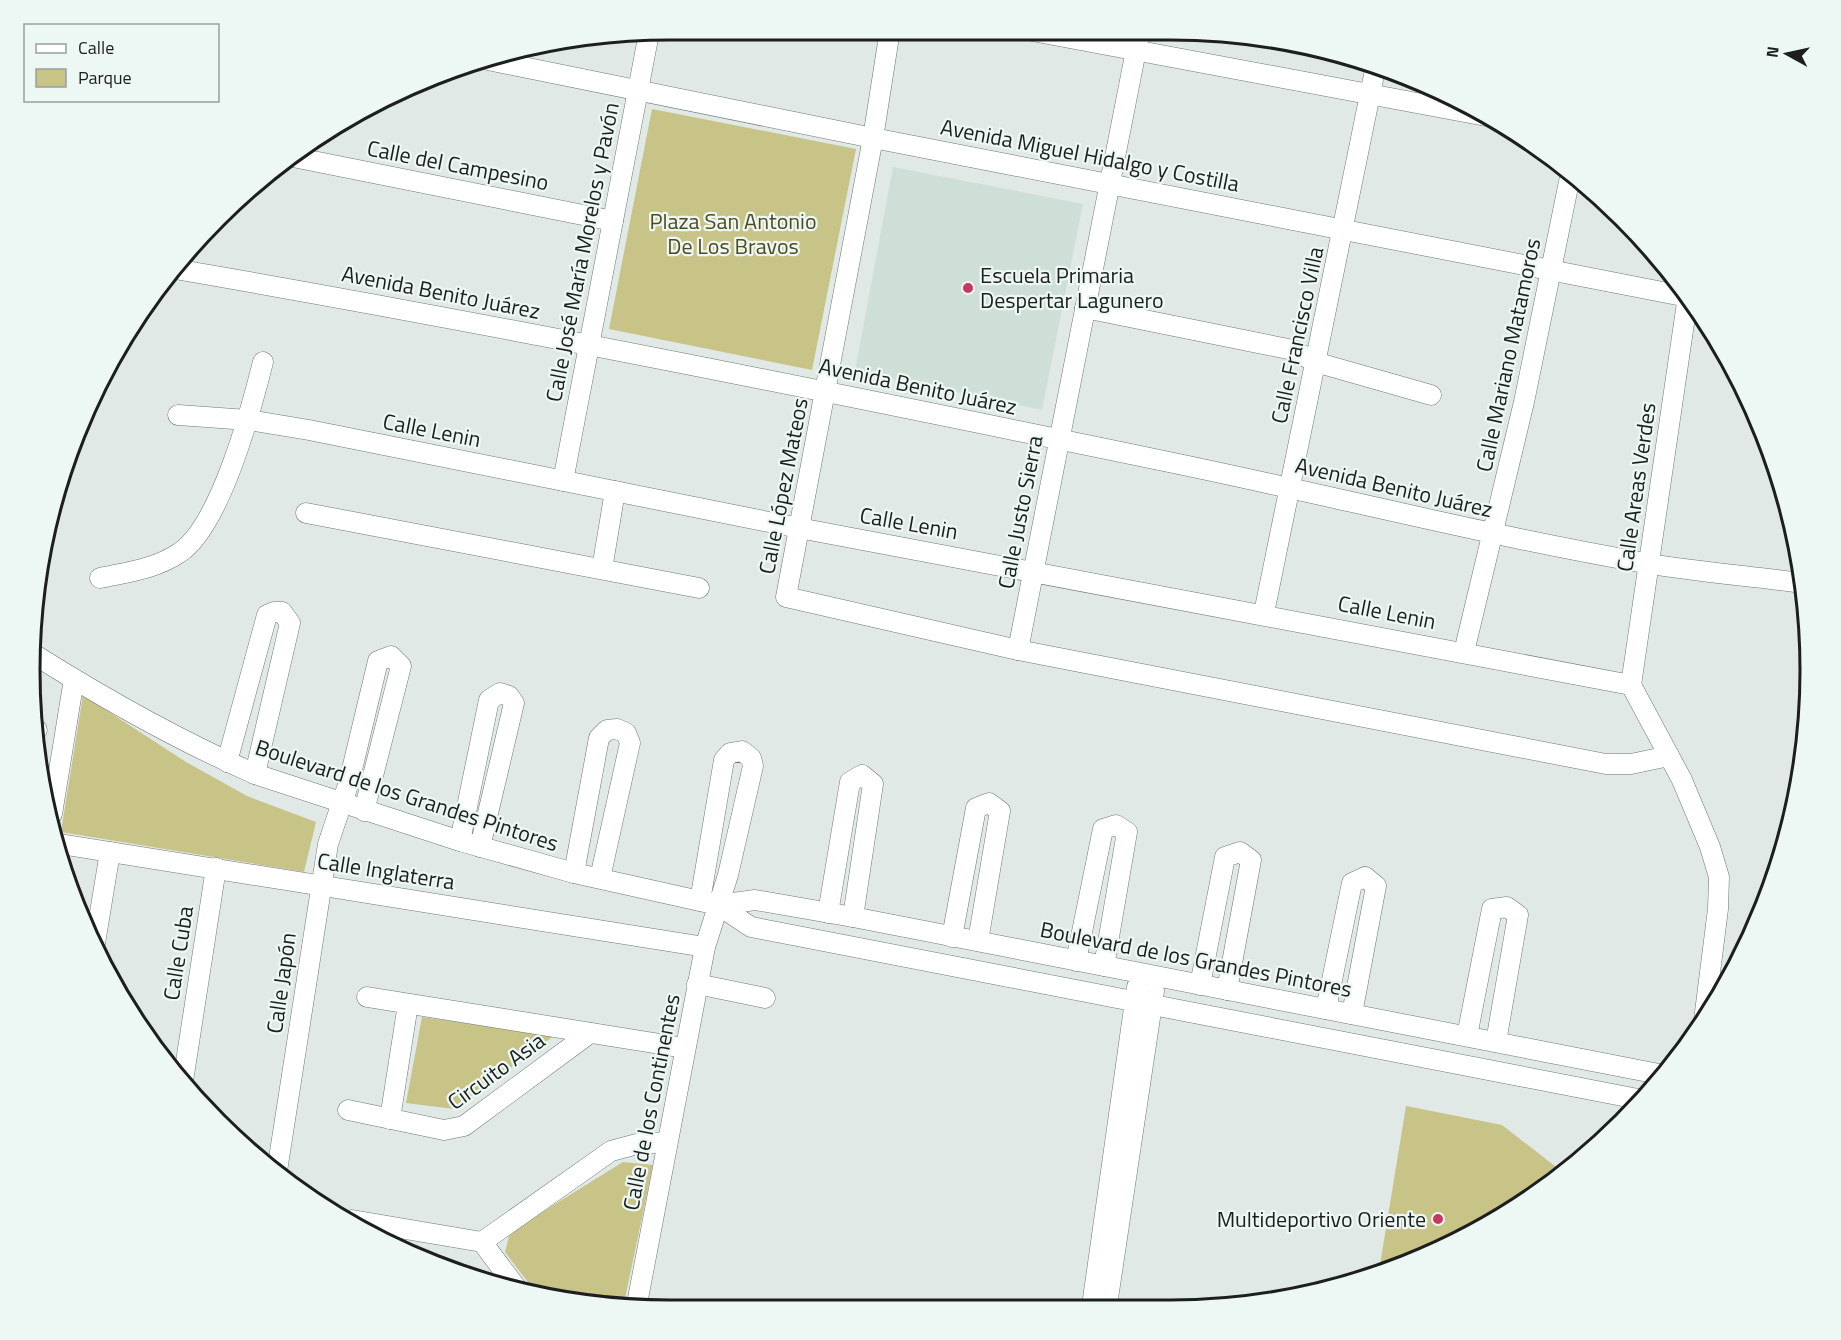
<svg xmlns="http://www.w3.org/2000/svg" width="1841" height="1340" font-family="'Titillium Web',sans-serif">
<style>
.built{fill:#cedfd8}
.green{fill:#c8c387}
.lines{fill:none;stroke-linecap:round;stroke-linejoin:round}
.minor-casing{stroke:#6f7774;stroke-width:21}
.minor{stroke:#fff;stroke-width:20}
.poi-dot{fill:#c73861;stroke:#edf7f3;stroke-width:2}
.labels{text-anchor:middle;stroke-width:4.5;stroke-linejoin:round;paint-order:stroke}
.street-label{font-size:22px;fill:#1c1f1e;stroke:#edf7f3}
.park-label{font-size:22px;fill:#4f4b21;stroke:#edf7f3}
.poi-label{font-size:22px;fill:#1c1f1e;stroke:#edf7f3;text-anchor:start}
.rim{fill:none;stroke:#1c1f1e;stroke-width:3}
</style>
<rect width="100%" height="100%" fill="#e0e9e5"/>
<!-- built -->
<polygon class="built" points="893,167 1083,204 1042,410 855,371"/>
<!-- green -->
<g class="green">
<polygon points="652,109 856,149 812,370 609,329"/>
<polygon points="83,695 186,762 247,796 316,822 304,872 61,832"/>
<polygon points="422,1017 555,1035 454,1109 406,1103"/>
<polygon points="1406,1106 1502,1125 1565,1174 1416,1261 1379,1271"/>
<polygon points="623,1162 653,1165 623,1308 536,1293 505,1252 510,1232"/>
</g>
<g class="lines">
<!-- minor casing -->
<g class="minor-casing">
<g id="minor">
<polyline points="890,30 873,138 786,597 1018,650 1606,764 1631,764 1669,756"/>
<polyline points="1027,30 1486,116"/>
<polyline points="483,59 873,138 1688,297"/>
<polyline points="293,157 613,221"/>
<path d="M175,269C506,326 835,393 1164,461C1325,494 1484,535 1645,563C1697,572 1750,576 1802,583"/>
<polyline points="1085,308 1293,350 1315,362 1431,395"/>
<polyline points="178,415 248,420 309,430 799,528 1631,685"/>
<polyline points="563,481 649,33"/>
<polyline points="306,513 699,588"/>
<polyline points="602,569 615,491"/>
<path d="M100,578C128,572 155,569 179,553C220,527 251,410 263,362"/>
<polyline points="1264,613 1376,65"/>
<polyline points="1018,650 1140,30"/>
<polyline points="1464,652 1524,402 1571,172"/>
<path d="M35,655C105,699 180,741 255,774L460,841L574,873L718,905L755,900L853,917L1664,1075"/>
<polyline points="1631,685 1688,296"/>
<polyline points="1631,685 1682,780 1710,847 1719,877 1718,909 1704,1020"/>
<polyline points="35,730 37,730"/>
<polyline points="227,762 267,615 274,612 282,612 290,623 255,774"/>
<polyline points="52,814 74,679"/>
<polyline points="460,841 489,700 500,693 509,696 514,703 480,847"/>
<polyline points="60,844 705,947"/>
<polyline points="574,873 599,738 607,730 617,729 626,733 630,743 600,878"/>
<polyline points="718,905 751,927 1643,1100"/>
<polyline points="828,913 850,782 862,775 873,784 853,917"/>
<polyline points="952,937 976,808 989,803 1000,811 978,941"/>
<polyline points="95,943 110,852"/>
<polyline points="1076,961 1103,829 1116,825 1127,832 1104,966"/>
<polyline points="697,984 765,998"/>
<polyline points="1200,985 1225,857 1240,852 1251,860 1227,990"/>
<polyline points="367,997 685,1048"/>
<polyline points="1326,1009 1352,883 1365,877 1376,886 1352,1014"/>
<polyline points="1467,1036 1492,909 1507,907 1518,915 1496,1042"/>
<polyline points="183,1081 216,868"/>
<polyline points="348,1110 444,1130 464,1126 590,1033"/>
<polyline points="390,1119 408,1004"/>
<polyline points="277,1171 328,844 349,782 378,661 391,656 401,666 364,811"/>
<polyline points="352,1220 482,1242 518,1290"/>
<polyline points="482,1242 611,1151 637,1144 667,1142"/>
<polyline points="1107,1305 1154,991"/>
<polyline points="1092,1306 1137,987"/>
<polyline points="636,1309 705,947 728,875 753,766 751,758 742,751 730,753 724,760 700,901"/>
</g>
</g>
<!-- minor -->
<use href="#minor" class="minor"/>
</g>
<!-- markers -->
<g class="poi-dot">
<circle cx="968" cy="288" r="6"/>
<circle cx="1438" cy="1219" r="6"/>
</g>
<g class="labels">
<!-- street labels -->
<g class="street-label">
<text transform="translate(1090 155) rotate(11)" y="8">Avenida Miguel Hidalgo y Costilla</text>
<text transform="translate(458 165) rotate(11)" y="8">Calle del Campesino</text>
<text transform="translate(582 252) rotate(-79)" y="8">Calle José María Morelos y Pavón</text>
<text transform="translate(441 292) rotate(11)" y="8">Avenida Benito Juárez</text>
<text transform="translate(1297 335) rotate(-78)" y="8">Calle Francisco Villa</text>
<text transform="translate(1508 355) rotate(-78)" y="8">Calle Mariano Matamoros</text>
<text transform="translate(918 386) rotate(12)" y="8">Avenida Benito Juárez</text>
<text transform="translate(432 430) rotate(11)" y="8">Calle Lenin</text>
<text transform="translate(783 486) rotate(-79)" y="8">Calle López Mateos</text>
<text transform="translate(1394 487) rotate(13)" y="8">Avenida Benito Juárez</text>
<text transform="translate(1636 487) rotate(-82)" y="8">Calle Areas Verdes</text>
<text transform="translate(1020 512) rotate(-79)" y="8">Calle Justo Sierra</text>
<text transform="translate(909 523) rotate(10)" y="8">Calle Lenin</text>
<text transform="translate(1387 612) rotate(11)" y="8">Calle Lenin</text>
<text transform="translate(407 795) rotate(18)" y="8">Boulevard de los Grandes Pintores</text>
<text transform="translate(386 871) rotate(9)" y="8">Calle Inglaterra</text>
<text transform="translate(178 953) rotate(-81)" y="8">Calle Cuba</text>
<text transform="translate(1196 959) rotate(11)" y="8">Boulevard de los Grandes Pintores</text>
<text transform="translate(281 983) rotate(-82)" y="8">Calle Japón</text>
<text transform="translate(496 1071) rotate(-36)" y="8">Circuito Asia</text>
<text transform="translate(651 1102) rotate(-79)" y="8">Calle de los Continentes</text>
</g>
<!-- park labels -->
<g class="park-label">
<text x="733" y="229">Plaza San Antonio<tspan x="733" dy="25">De Los Bravos</tspan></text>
</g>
<!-- poi labels -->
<g class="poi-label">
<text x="980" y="283">Escuela Primaria<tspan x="980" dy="25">Despertar Lagunero</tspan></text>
<text x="1426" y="1227" text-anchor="end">Multideportivo Oriente</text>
</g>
</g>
<!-- crop -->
<path d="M0 0H1841V1340H0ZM670 40H1170A630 630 0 0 1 1800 670V670A630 630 0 0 1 1170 1300H670A630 630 0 0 1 40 670V670A630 630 0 0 1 670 40Z" fill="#edf7f3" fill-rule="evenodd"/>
<path class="rim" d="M670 40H1170A630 630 0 0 1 1800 670V670A630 630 0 0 1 1170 1300H670A630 630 0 0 1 40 670V670A630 630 0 0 1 670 40Z"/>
<!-- legend -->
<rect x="24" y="24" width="195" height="78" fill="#edf7f3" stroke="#99a19e" stroke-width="1.5"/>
<rect x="36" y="44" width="30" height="9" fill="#ffffff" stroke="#99a19e" stroke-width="1.5"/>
<text x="78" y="54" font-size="18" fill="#1c1f1e">Calle</text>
<rect x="36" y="69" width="30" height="18" fill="#c8c387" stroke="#99a19e" stroke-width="1.5"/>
<text x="78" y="84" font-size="18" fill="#1c1f1e">Parque</text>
<!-- north arrow -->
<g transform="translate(1787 54) rotate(278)" stroke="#edf7f3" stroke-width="4.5" paint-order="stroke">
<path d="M0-4.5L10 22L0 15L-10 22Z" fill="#1c1f1e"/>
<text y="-9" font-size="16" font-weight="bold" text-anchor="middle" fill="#1c1f1e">N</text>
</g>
</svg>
